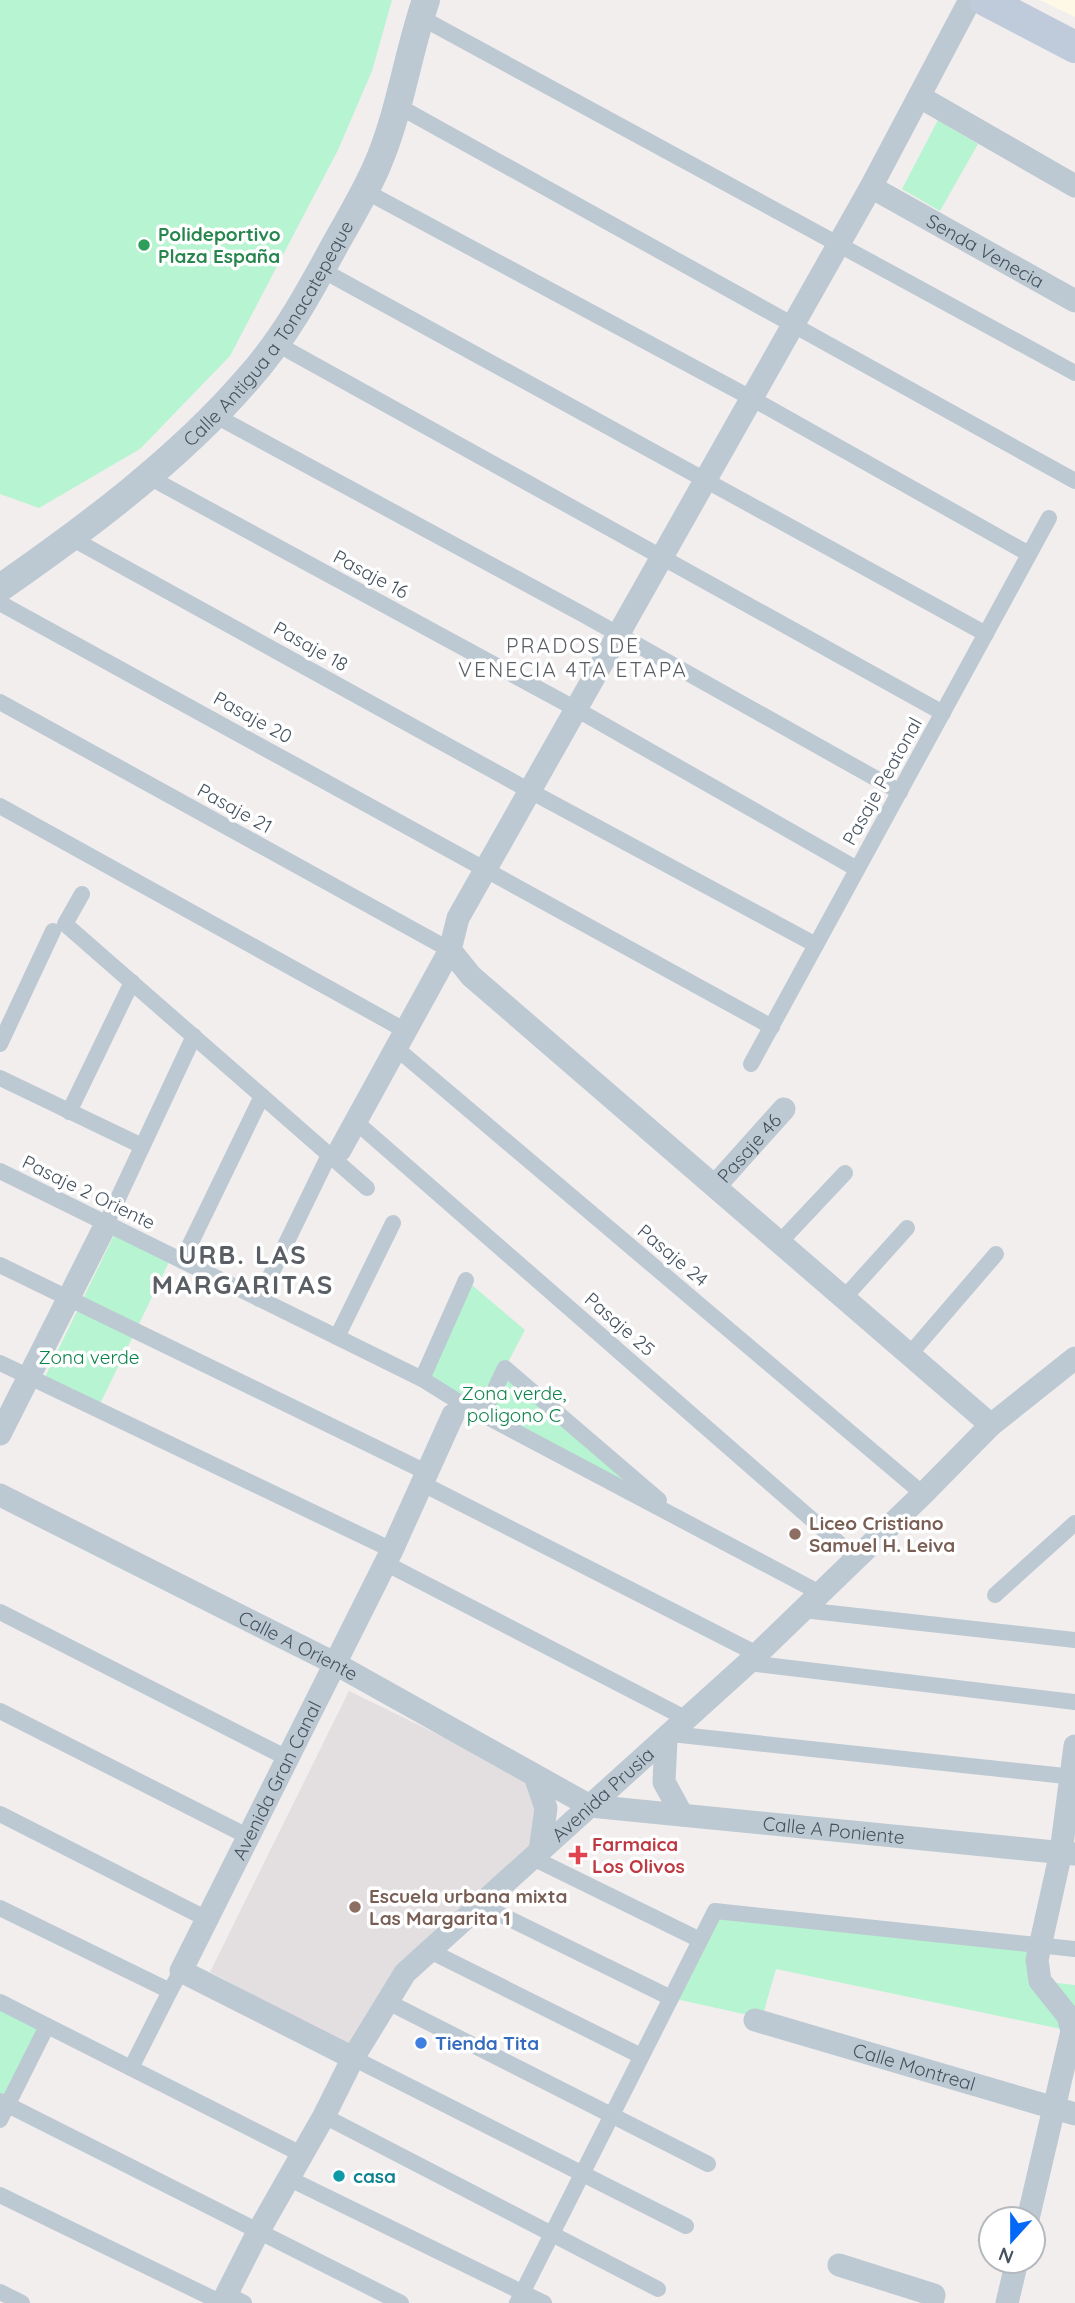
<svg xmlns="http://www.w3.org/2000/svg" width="1075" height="2303" font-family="Quicksand,sans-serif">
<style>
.commercial{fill:#fef8e6}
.education{fill:#e3dfe0}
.green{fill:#b7f4d1}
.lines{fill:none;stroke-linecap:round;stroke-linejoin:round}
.pedestrian{stroke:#bdc9d2;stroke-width:16}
.minor{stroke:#bdc9d2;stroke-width:23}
.tertiary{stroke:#bdc9d2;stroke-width:28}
.secondary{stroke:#bfcbda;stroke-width:32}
.leisure-dot{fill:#2e9e5b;stroke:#fff;stroke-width:2.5}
.education-dot{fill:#8d6e63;stroke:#fff;stroke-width:2.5}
.health-dot{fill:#e0444e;stroke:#fff;stroke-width:2.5}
.shop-dot{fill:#3f7fe0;stroke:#fff;stroke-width:2.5}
.culture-dot{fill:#0f9aa8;stroke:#fff;stroke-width:2.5}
.labels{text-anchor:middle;stroke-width:7;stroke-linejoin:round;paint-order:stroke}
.leisure-label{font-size:19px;font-weight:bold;fill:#27864d;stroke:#fff;text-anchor:start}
.street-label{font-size:19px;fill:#44515e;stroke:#fff}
.park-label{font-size:19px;fill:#0c834b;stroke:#fff}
.education-label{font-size:19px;font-weight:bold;fill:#785e54;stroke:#fff;text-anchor:start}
.health-label{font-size:19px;font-weight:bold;fill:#be3a42;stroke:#fff;text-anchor:start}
.shop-label{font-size:19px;font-weight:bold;fill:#366cbe;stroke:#fff;text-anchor:start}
.culture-label{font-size:19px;font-weight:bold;fill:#0d838f;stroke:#fff;text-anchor:start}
.neighbourhood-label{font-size:21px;letter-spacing:2px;fill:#5a5f65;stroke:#fff}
.district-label{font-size:26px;font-weight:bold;letter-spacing:2px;fill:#5a5f65;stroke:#fff}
</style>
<rect width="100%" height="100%" fill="#f2eeee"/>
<!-- commercial -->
<polygon class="commercial" points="1040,0 1075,0 1075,17"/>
<!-- education -->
<polygon class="education" points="349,1691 515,1772 535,1791 538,1841 348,2045 210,1972"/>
<!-- green -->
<g class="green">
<polygon points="0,0 392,0 372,71 338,150 230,356 140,449 39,508 0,494"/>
<polygon points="938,120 978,144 940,211 902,189"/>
<polygon points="117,1229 172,1256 97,1410 42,1383"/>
<polygon points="466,1280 525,1330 505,1368 683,1520 422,1379"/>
<polygon points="715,1911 1041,1945 1040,1981 1075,1985 1075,2032 776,1969 762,2018 671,1998"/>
<polygon points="0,2002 47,2026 0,2120"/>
</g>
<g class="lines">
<!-- pedestrian -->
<g class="pedestrian">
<polyline points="420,17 1075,373"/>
<polyline points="398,106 1075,481"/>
<polyline points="365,191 751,398 1029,554"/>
<polyline points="322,270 986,634"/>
<polyline points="277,344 943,713"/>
<polyline points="214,415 584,615 900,792"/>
<polyline points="147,476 576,709 857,869"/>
<polyline points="71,538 530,791 816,945"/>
<polyline points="0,603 772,1027"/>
<polyline points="0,702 450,950"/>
<polyline points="0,806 406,1031"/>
<polyline points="82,894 65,924 367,1188"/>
<polyline points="0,1044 53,931"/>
<polyline points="396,1048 923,1494"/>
<polyline points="751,1064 1049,518"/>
<polyline points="0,1078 142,1146"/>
<polyline points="69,1112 132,982"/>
<polyline points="356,1122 856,1558"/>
<polyline points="0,1171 422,1379 459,1402 453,1415"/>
<polyline points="106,1224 194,1036"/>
<polyline points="780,1242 845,1173"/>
<polyline points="182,1261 262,1096"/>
<polyline points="0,1265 428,1473"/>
<polyline points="844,1298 907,1228"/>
<polyline points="259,1299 329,1155"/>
<polyline points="337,1337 393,1223"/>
<polyline points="910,1354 996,1254"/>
<polyline points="0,1363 392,1550"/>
<polyline points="422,1379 466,1280"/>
<polyline points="459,1402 820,1593"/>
<polyline points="483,1414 505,1368 659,1500"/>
<polyline points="423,1484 757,1654"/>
<polyline points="385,1563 687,1719"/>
<polyline points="995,1595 1075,1523"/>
<polyline points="803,1610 1075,1640"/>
<polyline points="0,1612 289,1759"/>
<polyline points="748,1663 1075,1702"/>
<polyline points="0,1711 249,1837"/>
<polyline points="671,1734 1075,1777"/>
<polyline points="0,1814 207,1919"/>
<polyline points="533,1858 700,1940"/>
<polyline points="481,1905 671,1998"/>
<polyline points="0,1908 170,1991 181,1971"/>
<polyline points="430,1951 641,2056"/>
<polyline points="0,2002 303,2155"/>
<polyline points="388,2002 708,2164"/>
<polyline points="353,2058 686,2226"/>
<polyline points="131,2068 170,1991"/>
<polyline points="0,2101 401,2303"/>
<polyline points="324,2116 658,2289"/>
<polyline points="0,2120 47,2026"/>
<polyline points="290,2179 544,2303"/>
<polyline points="0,2195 222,2303"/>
<polyline points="0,2292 22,2303"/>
<polyline points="226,2294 244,2303"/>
<polyline points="517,2303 715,1911 1075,1949"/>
</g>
<!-- minor -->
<g class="minor">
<polyline points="970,0 871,187 458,918 450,950 471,976 991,1425"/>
<polyline points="920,97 1075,186"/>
<path id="s1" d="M871,187L1075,301"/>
<polyline points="340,1150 450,950"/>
<path id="s2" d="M715,1186L784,1109"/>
<polyline points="0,1434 106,1224"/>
<path id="s3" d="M0,1495L334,1663L590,1806L1075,1854"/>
<polyline points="666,1739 664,1782 682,1815"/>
<polyline points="535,1776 546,1808 540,1851"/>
<path id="s4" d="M755,2020L1075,2114"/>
<path id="s5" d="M353,2058L181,1971L392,1550L453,1415"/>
<polyline points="1028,2219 1072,2031 1068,2016 1040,1981 1037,1960 1061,1852 1075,1746"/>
<polyline points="839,2265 934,2295 932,2303"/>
<path id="s6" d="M222,2303L258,2232L324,2116L353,2058L405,1973L748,1663L923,1494L991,1425L1075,1358"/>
<polyline points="1007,2303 1017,2261"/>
</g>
<!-- tertiary -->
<path class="tertiary" id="s7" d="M0,588C85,529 179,459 247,380C284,339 310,291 336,243C350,218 365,193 376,168C400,114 407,55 426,0"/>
<!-- secondary -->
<polyline class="secondary" points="985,0 1075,47"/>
</g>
<!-- markers -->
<circle class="leisure-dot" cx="144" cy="245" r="7"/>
<g class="education-dot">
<circle cx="795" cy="1534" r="7"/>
<circle cx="355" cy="1907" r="7"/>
</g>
<path class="health-dot" d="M574.5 1844.5h7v7h7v7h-7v7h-7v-7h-7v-7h7z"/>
<circle class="shop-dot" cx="421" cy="2043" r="7"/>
<circle class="culture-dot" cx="339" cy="2176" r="7"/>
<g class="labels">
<!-- leisure labels -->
<g class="leisure-label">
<text x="158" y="241">Polideportivo<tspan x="158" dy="22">Plaza España</tspan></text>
</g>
<!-- street labels -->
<g class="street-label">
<text dy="7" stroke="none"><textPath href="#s1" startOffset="131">Senda Venecia</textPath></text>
<text dy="7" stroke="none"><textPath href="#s7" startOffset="374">Calle Antigua a Tonacatepeque</textPath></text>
<text transform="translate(371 574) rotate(28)" y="7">Pasaje 16</text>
<text transform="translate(311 646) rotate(29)" y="7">Pasaje 18</text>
<text transform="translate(253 717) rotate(29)" y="7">Pasaje 20</text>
<text transform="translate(882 781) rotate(-61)" y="7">Pasaje Peatonal</text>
<text transform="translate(235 808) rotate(29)" y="7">Pasaje 21</text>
<text dy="7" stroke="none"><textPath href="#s2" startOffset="51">Pasaje 46</textPath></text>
<text transform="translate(89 1192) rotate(26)" y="7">Pasaje 2 Oriente</text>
<text transform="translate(673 1255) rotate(40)" y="7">Pasaje 24</text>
<text transform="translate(620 1324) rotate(41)" y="7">Pasaje 25</text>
<text dy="7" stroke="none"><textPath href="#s3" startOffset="334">Calle A Oriente</textPath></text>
<text dy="7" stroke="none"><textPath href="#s5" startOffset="406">Avenida Gran Canal</textPath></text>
<text dy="7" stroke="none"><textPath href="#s6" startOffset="644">Avenida Prusia</textPath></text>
<text dy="7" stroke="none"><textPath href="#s3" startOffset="912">Calle A Poniente</textPath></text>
<text dy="7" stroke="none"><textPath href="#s4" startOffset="166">Calle Montreal</textPath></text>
</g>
<!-- park labels -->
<g class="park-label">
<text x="89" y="1364">Zona verde</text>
<text x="514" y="1400">Zona verde,<tspan x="514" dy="22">poligono C</tspan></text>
</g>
<!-- education labels -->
<g class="education-label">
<text x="809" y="1530">Liceo Cristiano<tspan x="809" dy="22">Samuel H. Leiva</tspan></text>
<text x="369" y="1903">Escuela urbana mixta<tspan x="369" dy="22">Las Margarita 1</tspan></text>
</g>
<!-- health labels -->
<g class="health-label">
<text x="592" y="1851">Farmaica<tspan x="592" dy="22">Los Olivos</tspan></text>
</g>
<!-- shop labels -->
<g class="shop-label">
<text x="435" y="2050">Tienda Tita</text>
</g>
<!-- culture labels -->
<g class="culture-label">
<text x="353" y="2183">casa</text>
</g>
<!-- neighbourhood labels -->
<g class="neighbourhood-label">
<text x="573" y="653">PRADOS DE<tspan x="573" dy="24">VENECIA 4TA ETAPA</tspan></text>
</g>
<!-- district labels -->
<g class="district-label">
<text x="243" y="1264">URB. LAS<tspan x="243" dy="30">MARGARITAS</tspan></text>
</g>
</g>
<!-- north arrow -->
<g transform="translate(1012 2240) rotate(201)"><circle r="33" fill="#ffffff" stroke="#b4b9bf" stroke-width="2"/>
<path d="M0-5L12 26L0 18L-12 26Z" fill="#0367f7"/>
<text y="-10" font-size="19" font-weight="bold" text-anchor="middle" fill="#44515e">N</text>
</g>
</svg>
